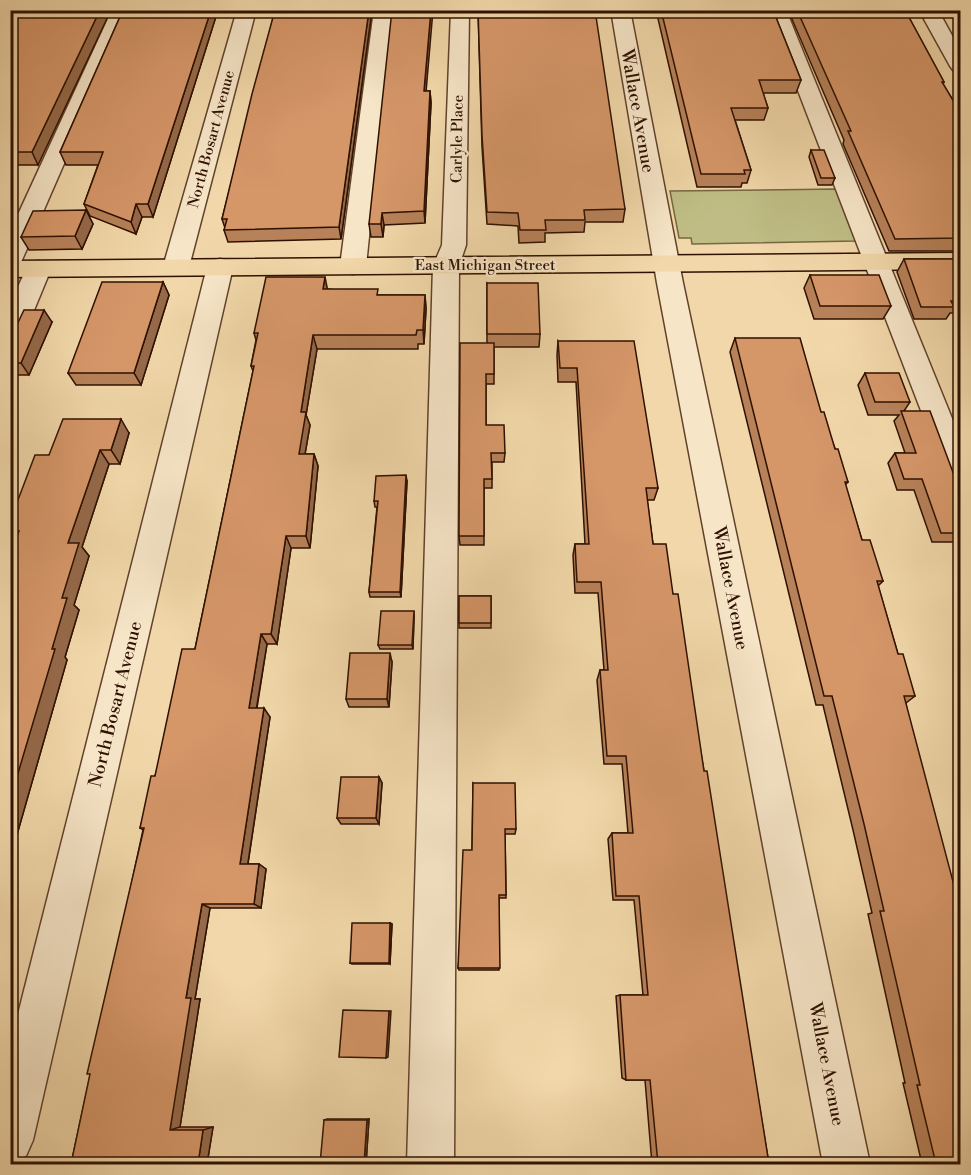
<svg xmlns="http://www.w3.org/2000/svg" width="971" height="1175" font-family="'Libre Bodoni',serif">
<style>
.green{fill:#bfbd85;stroke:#776743;stroke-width:1.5}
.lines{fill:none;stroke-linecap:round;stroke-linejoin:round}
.minor-casing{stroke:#60422b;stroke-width:3}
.major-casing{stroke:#2f1101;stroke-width:3}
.minor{fill:#f6e5c7;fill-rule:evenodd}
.major{fill:#f1d7a9;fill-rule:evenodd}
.wall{fill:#b78159;stroke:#2f1101;stroke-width:1.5}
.shaded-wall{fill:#956949;stroke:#2f1101;stroke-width:1.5}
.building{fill:#d59668;stroke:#2f1101;stroke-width:1.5}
.labels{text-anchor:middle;stroke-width:4.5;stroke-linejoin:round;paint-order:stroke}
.far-street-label{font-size:15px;fill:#2f1101;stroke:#f6e5c7}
.street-label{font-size:18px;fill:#2f1101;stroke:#f6e5c7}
</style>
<rect width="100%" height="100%" fill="#f1d7a9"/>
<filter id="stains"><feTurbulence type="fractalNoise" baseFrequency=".00333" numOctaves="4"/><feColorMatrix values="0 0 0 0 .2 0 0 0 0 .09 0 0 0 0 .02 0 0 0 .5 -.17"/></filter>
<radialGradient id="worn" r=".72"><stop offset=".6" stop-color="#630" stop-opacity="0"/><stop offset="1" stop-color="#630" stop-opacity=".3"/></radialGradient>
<!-- green -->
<polygon class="green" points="838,189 856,241 692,244 691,238 679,238 670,191"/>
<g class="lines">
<!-- minor casing -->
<g class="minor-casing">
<g id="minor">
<polygon points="112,10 131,10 22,260 19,266 10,268 10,232"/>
<polygon points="237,10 256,10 189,267 185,273 176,275 167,273 163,267"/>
<polygon points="374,10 392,10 366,266 362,272 353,274 344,272 340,266"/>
<polygon points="451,10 469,10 466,245 459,266 454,1164 407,1164 433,266 442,245"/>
<polygon points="611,10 630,10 683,283 870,1164 823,1164 657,283"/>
<polygon points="767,10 786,10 960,438 960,485 949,481 945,473"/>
<polygon points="919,10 938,10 960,50 960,72 953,70 950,66"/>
<polygon points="220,259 229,261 233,267 33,1140 26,1156 10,1163 10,1046 207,267 211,261"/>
<polygon points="38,261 47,263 51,269 23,337 19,344 10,346 10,304 29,263"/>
</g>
</g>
<!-- major casing -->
<g class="major-casing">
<polygon id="major" points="960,253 960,269 10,277 10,261"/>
</g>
<!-- minor -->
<use href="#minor" class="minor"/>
<!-- major -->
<use href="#major" class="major"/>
</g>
<!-- wall -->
<g class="wall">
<polygon points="10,10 38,165 17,165 10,179"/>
<polygon points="123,10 218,10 153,217 142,217 136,234 90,216 84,204 98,165 66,165 60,152"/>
<polygon points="275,10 372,10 341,239 228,242 224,230 225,228 222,219"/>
<polygon points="478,10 625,209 623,222 585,222 584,232 545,233 545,242 519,243 518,226 487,224 482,147"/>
<polygon points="656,10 773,10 801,80 796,93 763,93 768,108 764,120 735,120 751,170 747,183 742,183 741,187 697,187"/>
<polygon points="788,10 905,10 944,82 943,84 960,112 960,251 889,251 843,144 844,140"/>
<polygon points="426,91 430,91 431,103 425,223 384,225 383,237 371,237 369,224"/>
<polygon points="811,150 835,178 832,185 818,185 809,157"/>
<polygon points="86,210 93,224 82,249 29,250 21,237"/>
<polygon points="904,259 960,259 960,313 950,313 946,319 914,319 897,272"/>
<polygon points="810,275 891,306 883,319 814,319 804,288"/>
<polygon points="163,282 169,295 141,385 76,385 68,373"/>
<polygon points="487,283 540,334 539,347 494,347 494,384 486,384 486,425 505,453 504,462 492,462 492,488 484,488 484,545 460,545 459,536 487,343"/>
<polygon points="327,289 379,295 425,295 426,309 424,344 418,344 418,349 317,349 306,415 310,425 305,454 314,454 318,466 310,548 291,548 277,644 267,644 257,708 270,717 248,864 259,864 266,869 261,908 210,908 195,999 200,999 180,1127 213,1127 207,1164 71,1164 143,830 140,828 155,776 195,649 253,371 251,366 256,340 254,333"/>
<polygon points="52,322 29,375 10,375 10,334"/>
<polygon points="735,338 821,412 848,482 845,485 862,540 883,581 878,586 898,654 915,696 906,703 960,1164 922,1164 903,1083 905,1083 868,914 872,913 853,830 823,705 816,705 730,352"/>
<polygon points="558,341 658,488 654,500 647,500 653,544 673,594 704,771 769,1164 652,1164 645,1080 626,1080 622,1078 616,996 620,995 643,995 634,900 613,900 608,839 612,833 628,833 622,764 604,764 597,680 600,670 604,670 598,593 575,593 573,555 575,544 585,544 576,382 558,382 557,355"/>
<polygon points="865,373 910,402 904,411 960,491 960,542 932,542 914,490 897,490 888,463 895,453 905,453 894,421 899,415 868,415 858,385"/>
<polygon points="129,433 120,464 109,464 82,547 89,556 74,605 79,610 65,657 67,660 10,859 15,540 10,535 10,521 49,455"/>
<polygon points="407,481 401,597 370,597 369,592 377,507 375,507 374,501"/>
<rect x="459" y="596" width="32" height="32"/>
<polygon points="414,616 413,649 380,649 378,645"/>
<polygon points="392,662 389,707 349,707 346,699"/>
<polygon points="379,777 382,783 379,824 341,824 337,818"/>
<polygon points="473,783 516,829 515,834 505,834 506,895 506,898 499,898 499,970 459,970 458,968 472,850"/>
<polygon points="390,923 392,924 390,964 352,964 350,963"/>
<polygon points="327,1119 369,1119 366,1164 324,1120"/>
</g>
<!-- shaded-wall -->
<g class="shaded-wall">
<polygon points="100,10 111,10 38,165 32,152"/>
<polygon points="211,10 218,10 153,217 148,204"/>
<polygon points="369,10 372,10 341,239 339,227"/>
<polygon points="431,10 433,10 425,104 424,91"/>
<polygon points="430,91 431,103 425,223 424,211"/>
<polygon points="10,153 17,165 10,179"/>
<polygon points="136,204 142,217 136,234 131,222"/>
<polygon points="86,210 93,224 82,249 75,236"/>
<polygon points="382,213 384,225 383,237 381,224"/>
<polygon points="325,277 328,292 323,289"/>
<polygon points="163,282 169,295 141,385 134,373"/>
<polygon points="425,295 426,309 424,344 423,330"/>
<polygon points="44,310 52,322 29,375 21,363"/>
<polygon points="313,335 317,349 306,415 310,425 303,466 299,454 301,412"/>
<polygon points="121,419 129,433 120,464 111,450"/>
<polygon points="12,429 17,435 10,451 10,433"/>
<polygon points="100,450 109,464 82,547 89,556 74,605 79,610 65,657 67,660 10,859 10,800 52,649 62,598 68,543"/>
<polygon points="314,454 318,466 310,548 306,536"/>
<polygon points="406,475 407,481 401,597 400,592"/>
<polygon points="286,536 291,548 277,644 271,634"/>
<polygon points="414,611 414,616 413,649 412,645"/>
<polygon points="261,634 267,644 255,717 249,708"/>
<polygon points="390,653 392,662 389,707 387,699"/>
<polygon points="264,708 270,717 247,869 240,864"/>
<polygon points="379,777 382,783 379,824 376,818"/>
<polygon points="259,864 266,869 261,908 254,904"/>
<polygon points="202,904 210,908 195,999 200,999 180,1127 170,1130 186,998"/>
<polygon points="390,923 392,924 390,964 389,963"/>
<polygon points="389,1011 391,1011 388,1057 386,1058"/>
<polygon points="369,1119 366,1164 364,1164 367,1120"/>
<polygon points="213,1127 207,1164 198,1164 203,1130"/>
</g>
<!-- building -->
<g class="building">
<polygon points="10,10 100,10 32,152 10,152"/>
<polygon points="123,10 211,10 148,204 136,204 131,222 84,204 103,152 60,152"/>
<polygon points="275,10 369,10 339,227 224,230 227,219 222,219 252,94"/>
<polygon points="392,10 431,10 424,91 430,91 424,211 382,213 381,224 369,224"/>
<polygon points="478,10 595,10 625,209 584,210 585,220 545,220 546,230 520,230 518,213 487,212 482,135"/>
<polygon points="661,10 773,10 801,80 759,80 768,108 731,108 751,170 744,170 745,174 701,174"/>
<polygon points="797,10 905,10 944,82 942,82 960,112 960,238 895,239 848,131 851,131"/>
<polygon points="811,150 824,150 835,178 821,178"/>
<polygon points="86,210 75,236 21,237 33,211"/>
<polygon points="904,259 960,259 960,301 951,301 954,307 921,307"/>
<polygon points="810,275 879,275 891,306 820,306"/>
<polygon points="266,277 325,277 323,289 378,289 377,295 425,295 423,330 417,330 416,335 313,335 301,412 306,412 299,454 314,454 306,536 286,536 271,634 261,634 249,708 264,708 240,864 259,864 254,904 202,904 186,998 191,998 170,1130 203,1130 198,1164 71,1164 90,1074 87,1074 144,828 140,828 151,776 155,776 182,649 195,649 254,366 251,366 258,333 254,333"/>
<polygon points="102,282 163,282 134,373 68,373"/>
<polygon points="487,283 538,283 540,334 487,334"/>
<polygon points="24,310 44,310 21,363 10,363 10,334 13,333"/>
<polygon points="735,338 800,338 821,412 824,412 835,449 838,449 848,482 845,482 862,540 870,540 883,581 877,581 898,654 903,654 915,696 904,696 960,908 960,1164 936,1164 917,1085 920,1085 880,911 884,911 864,824 832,696 824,696"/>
<polygon points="558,341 634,341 658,488 646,488 653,544 666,544 673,594 678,594 704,771 707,771 769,1164 658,1164 650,1080 626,1080 620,995 648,995 639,896 616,896 612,833 633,833 626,756 607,756 600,670 608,670 601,582 577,582 575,544 589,544 577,368 560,368"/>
<polygon points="460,343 494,343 494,374 486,374 486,425 504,425 505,453 491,453 492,479 484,479 484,536 459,536"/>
<polygon points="865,373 899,373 910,402 875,402"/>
<polygon points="901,411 930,411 960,491 960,533 941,533 922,479 904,479 895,453 916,453"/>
<polygon points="63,419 121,419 111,450 100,450 68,543 79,543 62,598 67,598 52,649 55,649 10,800 10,554 19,531 10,531 10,521 35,455 49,455"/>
<polygon points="406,475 400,592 369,592 378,501 374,501 376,476"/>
<rect x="459" y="596" width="32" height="27"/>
<polygon points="381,611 414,611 412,645 378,645"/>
<polygon points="350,653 390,653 387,699 346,699"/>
<polygon points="341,777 379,777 376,818 337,818"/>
<polygon points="473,783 515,783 516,829 505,829 506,895 499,895 500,968 458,968 463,850 472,850"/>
<polygon points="352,923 390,923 389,963 350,963"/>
<polygon points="343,1010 389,1011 386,1058 339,1057"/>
<polygon points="324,1120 367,1120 364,1164 320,1164"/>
</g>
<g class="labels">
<!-- far-street labels -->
<g class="far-street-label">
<text transform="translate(211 139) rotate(-75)" y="5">North Bosart Avenue</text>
<text transform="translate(457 139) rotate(-89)" y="5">Carlyle Place</text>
<text x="485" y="270">East Michigan Street</text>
</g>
<!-- street labels -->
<g class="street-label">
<text transform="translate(638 111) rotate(80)" y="6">Wallace Avenue</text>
<text transform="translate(731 588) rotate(79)" y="6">Wallace Avenue</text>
<text transform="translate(115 704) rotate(-76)" y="6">North Bosart Avenue</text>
<text transform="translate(827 1064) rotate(79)" y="6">Wallace Avenue</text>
</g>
</g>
<!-- margin -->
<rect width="971" height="1175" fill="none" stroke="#f1d7a9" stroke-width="36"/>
<rect x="12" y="12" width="947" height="1151" fill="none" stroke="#2f1101" stroke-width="3"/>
<rect x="18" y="18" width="935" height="1139" fill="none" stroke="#2f1101" stroke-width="1.5"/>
<rect width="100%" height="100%" filter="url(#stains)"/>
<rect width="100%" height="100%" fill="url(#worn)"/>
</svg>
